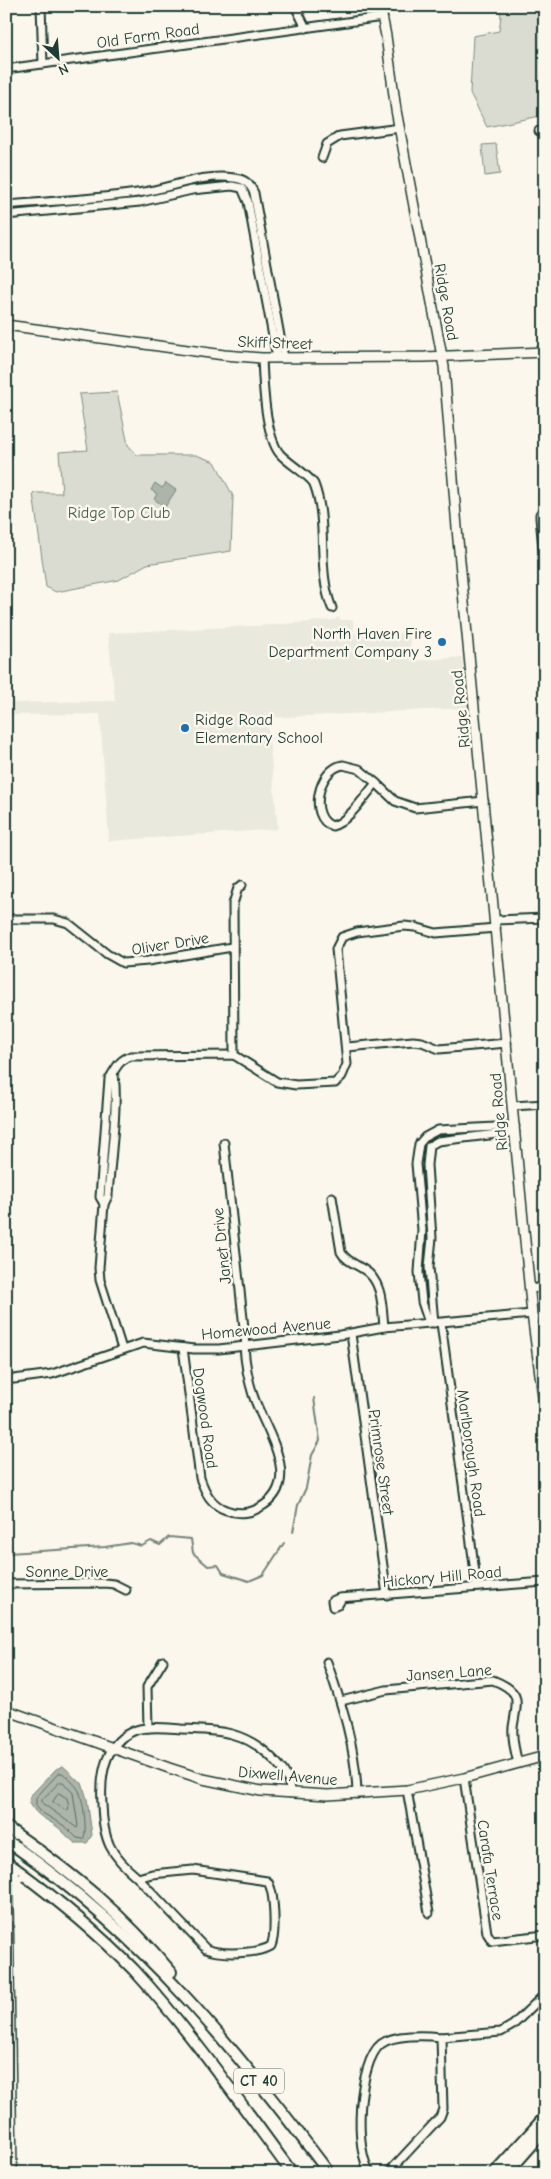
<svg xmlns="http://www.w3.org/2000/svg" width="551" height="2179" font-family="'Comic Neue',sans-serif">
<style>
.built{fill:#eae9de}
.green{fill:#dbdcd1;stroke:#7d8c82}
.water{fill:#adb4aa;stroke:#74847b}
.lines{fill:none;stroke-linecap:round;stroke-linejoin:round}
.shore{stroke:#586d63;stroke-width:1}
.stream{stroke:#74847b;stroke-width:2}
.minor-casing{stroke:#1f3d34;stroke-width:11}
.major-casing{stroke:#1f3d34;stroke-width:12}
.highway-casing{stroke:#1f3d34;stroke-width:14}
.minor{stroke:#fbf7ec;stroke-width:7}
.major{stroke:#fbf7ec;stroke-width:9}
.highway{stroke:#fbf7ec;stroke-width:10}
.highway-bridge-casing{stroke:#1f3d34;stroke-width:14;stroke-linecap:butt}
.highway-bridge{stroke:#fbf7ec;stroke-width:10}
.poi-dot{fill:#1f6fb2;stroke:#fbf7ec;stroke-width:2}
.labels{text-anchor:middle;stroke-width:5;stroke-linejoin:round;paint-order:stroke}
.shield{fill:#fbf7ec;stroke:#61756b;stroke-width:1}
.shield-label{font-size:15px;font-weight:bold;fill:#1f3d34}
.street-label{font-size:16px;fill:#1f3d34;stroke:#fbf7ec}
.park-label{font-size:16px;fill:#455d53;stroke:#fbf7ec}
.poi-label{font-size:16px;fill:#1f3d34;stroke:#fbf7ec;text-anchor:end}
</style>
<rect width="100%" height="100%" fill="#fbf7ec"/>
<filter id="ink" filterUnits="userSpaceOnUse"><feTurbulence type="fractalNoise" baseFrequency=".02" numOctaves="2"/><feDisplacementMap in="SourceGraphic" scale="10" xChannelSelector="R" yChannelSelector="G"/><feConvolveMatrix kernelMatrix="1 2 1 2 8 2 1 2 1" color-interpolation-filters="sRGB"/></filter>
<g filter="url(#ink)">
<!-- built -->
<polygon class="built" points="339,617 340,620 353,620 354,634 409,633 412,661 462,657 467,708 267,718 278,829 109,841 100,714 6,715 6,703 115,701 108,633 272,625 334,620"/>
<!-- green -->
<g class="green">
<polygon points="499,6 545,6 545,115 487,127 470,93 473,36 499,31 501,16"/>
<polygon points="496,144 500,174 485,176 482,145"/>
<polygon points="117,392 128,445 137,455 196,455 215,462 233,496 231,551 147,564 119,580 56,592 46,587 33,493 62,493 59,452 88,450 79,394"/>
</g>
<!-- water -->
<g class="water">
<polygon points="155,483 162,488 166,483 176,490 165,507 154,499 157,494 151,490"/>
<path d="M63,1766C70,1771 74,1780 82,1783L87,1799L92,1835L87,1843H75C70,1839 67,1836 63,1832C51,1819 35,1819 29,1800L31,1795L56,1769Z"/>
</g>
<g class="lines">
<!-- shore -->
<g class="shore">
<path d="M59,1773H62C65,1774 77,1787 78,1789C83,1796 88,1833 83,1839L77,1838L66,1827L41,1812L36,1806V1798Z"/>
<polygon points="60,1782 63,1782 73,1793 78,1826 77,1828 42,1803 42,1800"/>
<polygon points="59,1793 67,1798 69,1808 67,1811 53,1802"/>
</g>
<!-- stream -->
<g class="stream">
<polyline points="293,1532 298,1505 306,1488 312,1455 320,1441 314,1398"/>
<polyline points="8,1553 105,1547 131,1543 142,1546 151,1541 160,1545 169,1537 191,1539 193,1553 208,1566 218,1565 223,1573 249,1581 263,1575 284,1543"/>
</g>
<!-- minor casing -->
<g class="minor-casing">
<g id="minor">
<polyline points="41,6 43,64"/>
<polyline points="295,6 306,28"/>
<polyline points="6,69 383,17"/>
<polyline points="539,131 545,130"/>
<polyline points="322,158 327,144 340,136 400,128"/>
<path d="M6,205C52,201 99,199 144,192C173,187 204,173 234,178C245,179 250,184 254,193L284,358"/>
<polyline points="6,215 140,202 192,190 232,186 242,188 248,202 277,358"/>
<path d="M262,358C263,382 265,436 280,454C288,463 310,476 314,484C329,523 316,569 332,608"/>
<polyline points="545,510 540,514 540,518 545,568"/>
<path d="M343,765L359,769L376,783C366,795 347,823 332,826C308,817 318,769 343,765Z"/>
<polyline points="376,783 395,801 415,808 484,801"/>
<polyline points="6,919 54,919 68,923 107,954 123,963 148,961 232,947"/>
<polyline points="495,920 545,918"/>
<polyline points="347,1047 413,1041 422,1042 439,1049 507,1043"/>
<polyline points="234,1055 233,904 238,888 242,885"/>
<path d="M113,1073C120,1090 109,1173 108,1196L104,1204L99,1268L100,1280L122,1349"/>
<polyline points="513,1106 545,1104"/>
<polyline points="224,1143 246,1346"/>
<path d="M332,1197L341,1252C345,1260 355,1264 363,1269C383,1280 382,1307 384,1327"/>
<path d="M104,1204L100,1197L109,1079C116,1069 118,1060 131,1056L234,1055L277,1082L296,1085L335,1083L342,1076L347,1064L336,949L342,937L357,932L404,926L415,927L436,933L496,928"/>
<polyline points="530,1289 545,1287"/>
<polyline points="429,1323 422,1302 419,1272 422,1230 416,1164 419,1144 425,1137 438,1130 515,1126"/>
<polyline points="434,1323 429,1267 432,1238 427,1165 429,1146 438,1141 515,1132"/>
<polyline points="441,1323 477,1587"/>
<polyline points="351,1334 387,1595"/>
<path d="M183,1348L200,1478C205,1492 211,1505 226,1510C236,1514 249,1514 259,1508C306,1483 264,1429 253,1395C248,1379 245,1362 244,1346"/>
<polyline points="6,1380 52,1374 143,1343 194,1349 219,1349 340,1335 384,1327 532,1314"/>
<polyline points="6,1584 105,1583 114,1584 126,1590"/>
<polyline points="342,1598 338,1605 333,1607 332,1601 339,1598 545,1582"/>
<path d="M327,1662C342,1705 356,1748 357,1794"/>
<path d="M341,1701L386,1690L493,1680C523,1692 517,1701 513,1727C512,1739 515,1752 518,1763"/>
<polyline points="148,1728 147,1687 163,1661"/>
<polyline points="464,1778 487,1933 492,1941 545,1935"/>
<polyline points="407,1790 429,1913"/>
<path d="M193,1870L267,1881C275,1890 276,1935 271,1946C258,1954 220,1955 206,1949L138,1878L152,1874Z"/>
<path d="M138,1878C110,1855 103,1840 102,1804C100,1775 105,1741 136,1730C149,1726 166,1728 181,1729C219,1730 246,1731 274,1760C284,1770 290,1779 290,1793"/>
<polyline points="441,2037 501,2032 513,2025 545,1994"/>
<path d="M371,2173C353,2152 358,2062 381,2044C394,2034 425,2035 441,2037L443,2109L440,2117L388,2173"/>
</g>
</g>
<!-- major casing -->
<g class="major-casing">
<g id="major">
<polyline points="380,6 386,36 396,110 444,367 458,540 532,1314 545,1412"/>
<polyline points="6,325 224,355 262,358 425,357 545,352"/>
<polyline points="6,1710 169,1768 203,1779 261,1791 328,1795 407,1790 464,1778 545,1756"/>
<polyline points="6,1769 12,2173"/>
</g>
</g>
<!-- highway casing -->
<g class="highway-casing">
<g id="highway">
<path d="M16,1834C77,1877 122,1914 171,1972"/>
<path d="M16,1847C145,1938 235,2048 329,2173"/>
<path d="M16,1869C58,1900 98,1933 134,1970C192,2033 241,2104 292,2173"/>
<polyline points="494,2173 545,2117"/>
<polyline points="507,2173 545,2130"/>
</g>
</g>
<!-- minor -->
<use href="#minor" class="minor"/>
<!-- major -->
<use href="#major" class="major"/>
<!-- highway -->
<use href="#highway" class="highway"/>
<!-- highway-bridge casing -->
<g class="highway-bridge-casing">
<g id="highway-bridge">
<polyline points="6,1827 16,1834"/>
<polyline points="6,1840 16,1847"/>
<polyline points="6,1862 16,1869"/>
<polyline points="6,1872 17,1879"/>
</g>
</g>
<!-- highway-bridge -->
<use href="#highway-bridge" class="highway-bridge"/>
</g>
</g>
<!-- markers -->
<g class="poi-dot">
<circle cx="442" cy="642" r="5"/>
<circle cx="185" cy="728" r="5"/>
</g>
<g class="labels">
<!-- shield labels -->
<rect class="shield" x="234" y="2068.5" width="50" height="25" rx="4"/>
<g class="shield-label">
<text x="259" y="2086">CT 40</text>
</g>
<!-- street labels -->
<g class="street-label">
<text transform="translate(148 35) rotate(-8)" y="6">Old Farm Road</text>
<text transform="translate(447 302) rotate(80)" y="6">Ridge Road</text>
<text transform="translate(275 342) rotate(2)" y="6">Skiff Street</text>
<text transform="translate(460 709) rotate(-96)" y="6">Ridge Road</text>
<text transform="translate(170 943) rotate(-9)" y="6">Oliver Drive</text>
<text transform="translate(498 1112) rotate(-95)" y="6">Ridge Road</text>
<text transform="translate(221 1246) rotate(-96)" y="6">Janet Drive</text>
<text transform="translate(266 1328) rotate(-5)" y="6">Homewood Avenue</text>
<text transform="translate(206 1418) rotate(82)" y="6">Dogwood Road</text>
<text transform="translate(472 1453) rotate(82)" y="6">Marlborough Road</text>
<text transform="translate(382 1462) rotate(82)" y="6">Primrose Street</text>
<text x="67" y="1577">Sonne Drive</text>
<text transform="translate(442 1576) rotate(-5)" y="6">Hickory Hill Road</text>
<text transform="translate(449 1672) rotate(-4)" y="6">Jansen Lane</text>
<text transform="translate(288 1775) rotate(5)" y="6">Dixwell Avenue</text>
<text transform="translate(491 1870) rotate(81)" y="6">Carafa Terrace</text>
</g>
<!-- park labels -->
<g class="park-label">
<text x="119" y="518">Ridge Top Club</text>
</g>
<!-- poi labels -->
<g class="poi-label">
<text x="432" y="639">North Haven Fire<tspan x="432" dy="18">Department Company 3</tspan></text>
<text x="195" y="725" text-anchor="start">Ridge Road<tspan x="195" dy="18">Elementary School</tspan></text>
</g>
</g>
<!-- margin -->
<rect width="551" height="2179" fill="none" stroke="#fbf7ec" stroke-width="25"/>
<rect x="12" y="12" width="526" height="2154" fill="none" stroke="#1f3d34" stroke-width="2" filter="url(#ink)"/>
<!-- north arrow -->
<g transform="translate(58 58) rotate(154)" stroke="#fbf7ec" stroke-width="4" paint-order="stroke">
<path d="M0-4L9 19L0 12L-9 19Z" fill="#1f3d34"/>
<text y="-8" font-size="14" font-weight="bold" text-anchor="middle" fill="#1f3d34">N</text>
</g>
</svg>
